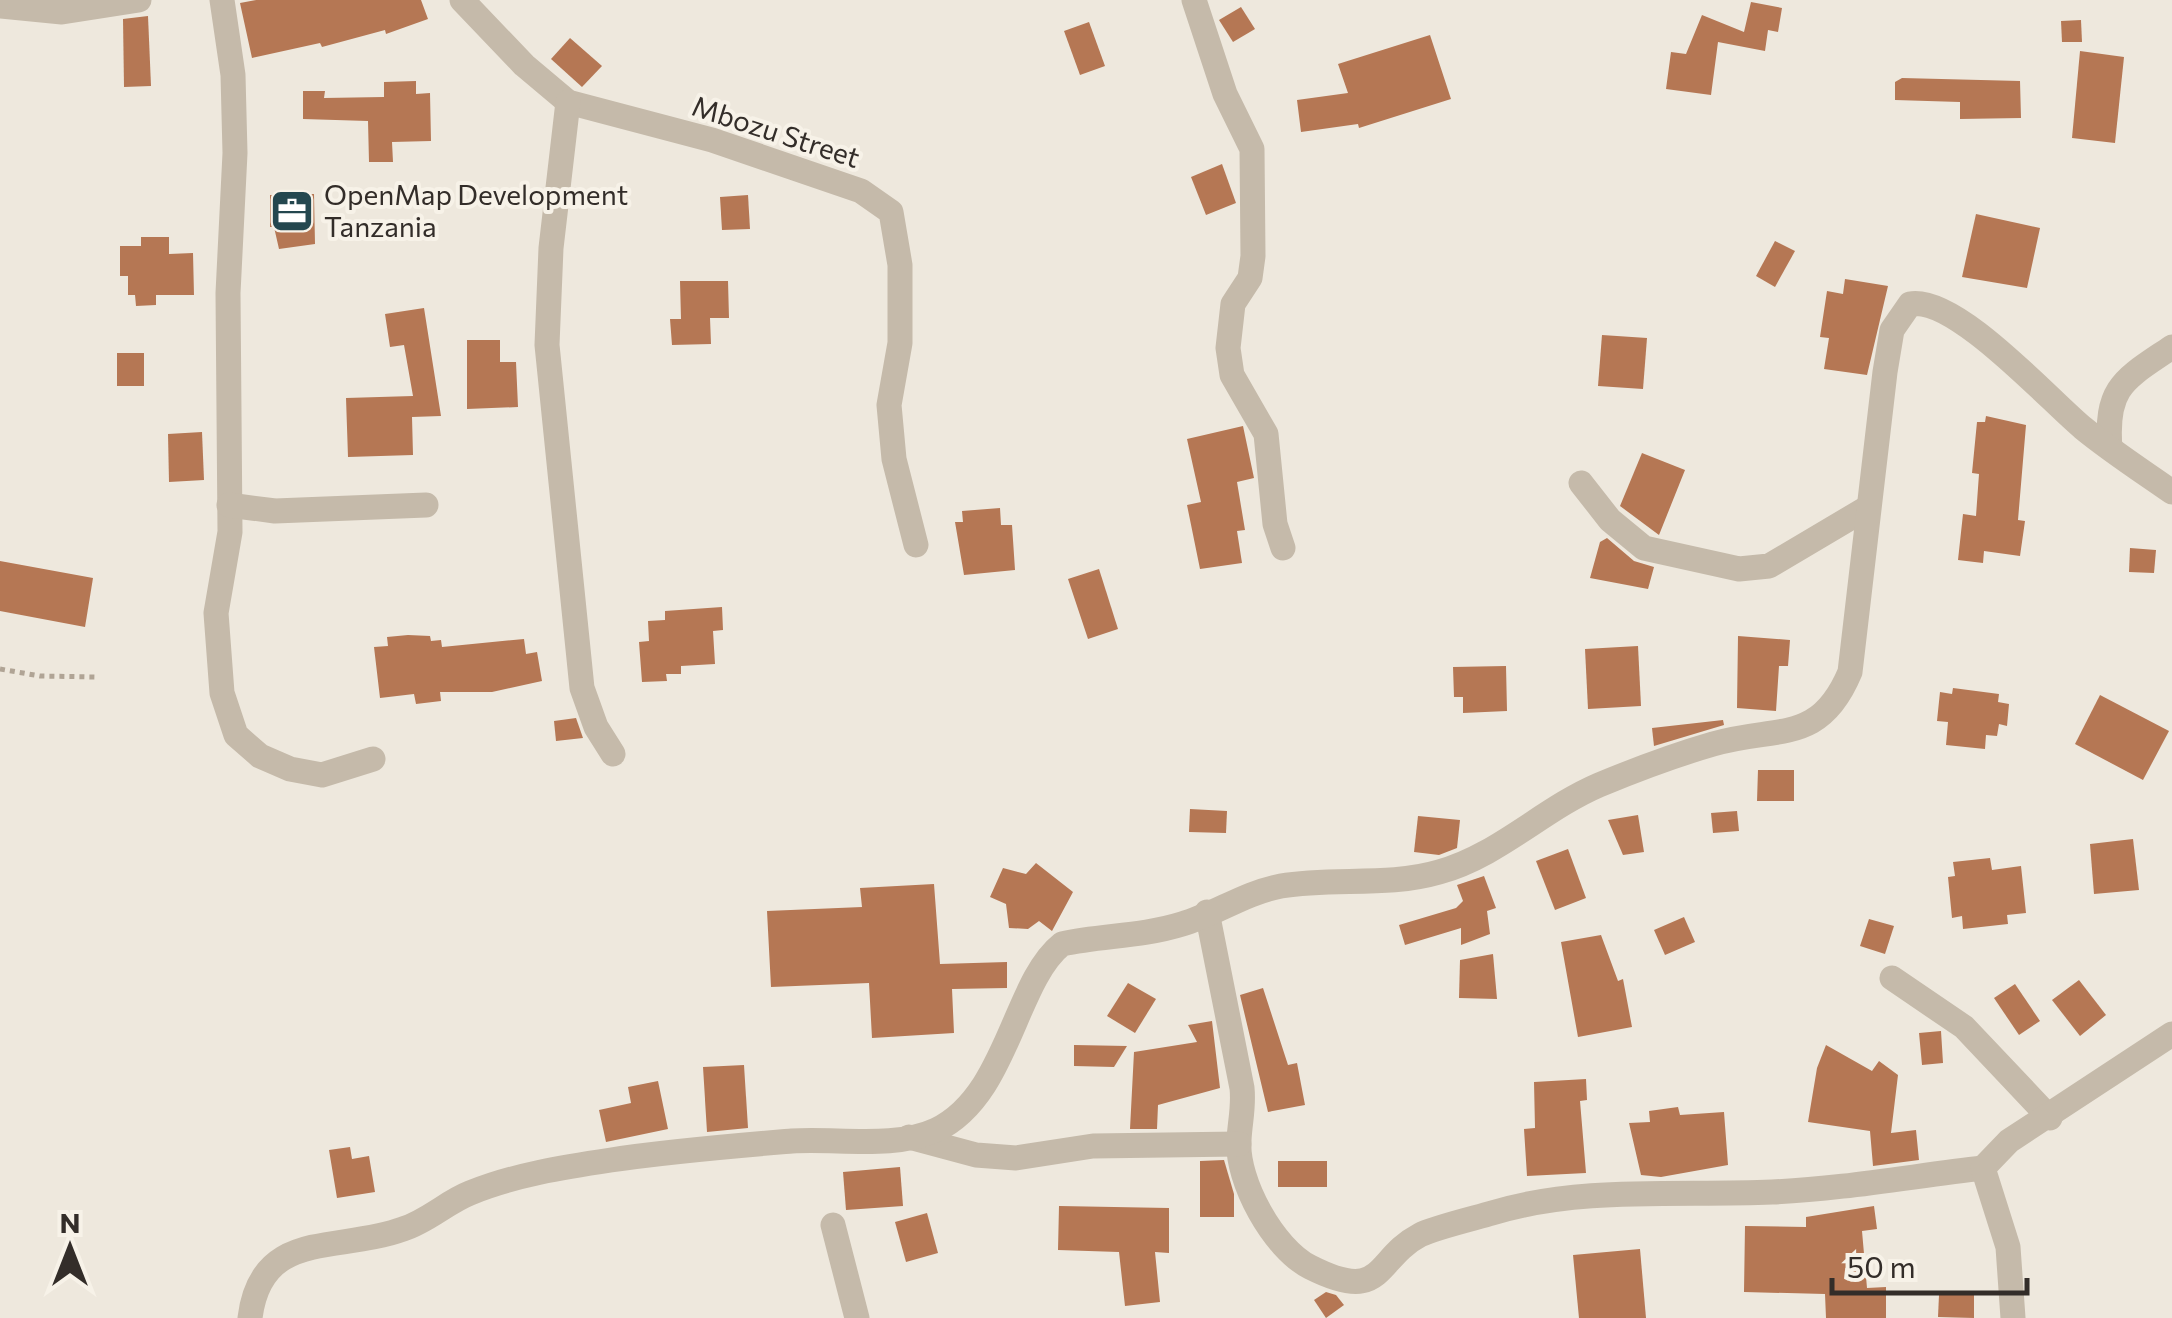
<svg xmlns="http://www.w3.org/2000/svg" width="2172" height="1318" font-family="Commissioner,sans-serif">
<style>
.building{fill:#b57754}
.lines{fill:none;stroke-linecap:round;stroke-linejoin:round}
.path{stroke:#b0a495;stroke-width:5;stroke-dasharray:5 5;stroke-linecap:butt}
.minor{stroke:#c5baaa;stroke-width:25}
.labels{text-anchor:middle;stroke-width:8;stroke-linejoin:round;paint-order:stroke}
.street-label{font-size:28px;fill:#332d29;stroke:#f7f2e8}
.poi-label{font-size:28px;fill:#332d29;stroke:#f7f2e8;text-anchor:start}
</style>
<rect width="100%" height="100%" fill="#eee8dd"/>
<!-- building -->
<g class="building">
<polygon points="256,0 421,0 428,19 386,34 385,30 322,47 320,43 252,58 240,3"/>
<polygon points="1751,2 1782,8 1778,32 1768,30 1765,51 1718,42 1711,95 1666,89 1671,52 1686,54 1702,15 1744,32"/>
<polygon points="1241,7 1255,29 1233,42 1219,20"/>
<polygon points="148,16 151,86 124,87 123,19"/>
<polygon points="2081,20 2082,42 2062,42 2061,21"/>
<polygon points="1089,22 1105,66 1080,75 1064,31"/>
<polygon points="1430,35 1451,99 1359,128 1358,124 1301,132 1297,100 1348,93 1338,64"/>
<polygon points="570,38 602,66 582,87 551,59"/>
<polygon points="2080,51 2124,57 2115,143 2072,138"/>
<polygon points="1902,78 2020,81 2021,118 1960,119 1960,102 1895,100 1895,82"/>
<polygon points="416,81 416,94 430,93 431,141 392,142 393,162 369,162 368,121 303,119 303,91 325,91 324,98 384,97 384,82"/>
<polygon points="1222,164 1236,203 1206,215 1191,177"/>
<polygon points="314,194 315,244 279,249 274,227 270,227 270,195"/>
<polygon points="748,195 750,229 722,230 720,197"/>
<polygon points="1976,214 2040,228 2027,288 1962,277"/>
<polygon points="141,237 169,237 169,254 193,253 194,295 156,295 156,305 136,306 135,295 128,295 128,276 120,276 120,246 141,246"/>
<polygon points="1775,241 1795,251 1775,287 1756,276"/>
<polygon points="1845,279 1888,286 1867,375 1824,369 1829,338 1820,337 1827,291 1843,294"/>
<polygon points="680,281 728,281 729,318 710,318 711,344 672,345 670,319 681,319"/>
<polygon points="424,308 441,416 412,417 413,455 348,457 346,398 413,396 404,345 390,347 385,314"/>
<polygon points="1602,335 1647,338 1643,389 1598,386"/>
<polygon points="467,340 500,340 500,362 516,362 518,407 467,409"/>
<rect x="117" y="353" width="27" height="33"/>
<polygon points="1986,416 2026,425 2018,520 2025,521 2020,556 1984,551 1983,563 1958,560 1963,514 1976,516 1979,474 1972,473 1977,422 1985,422"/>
<polygon points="1243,426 1254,478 1237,482 1245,530 1237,531 1242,563 1200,569 1187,505 1201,502 1187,439"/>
<polygon points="202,432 204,480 169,482 168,434"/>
<polygon points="1642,453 1685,470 1659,535 1620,506"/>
<polygon points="1000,508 1001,525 1012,525 1015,570 964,575 955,522 963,522 962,511"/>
<polygon points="1607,538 1634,561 1654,567 1648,589 1590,578 1600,542"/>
<polygon points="2130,548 2156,550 2154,573 2129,572"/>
<polygon points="0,561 93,578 85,627 0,611"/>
<polygon points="1099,569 1118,629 1088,639 1068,579"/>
<polygon points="722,607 723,630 713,631 715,664 681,666 681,674 666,674 667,681 642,682 639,642 649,641 648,621 665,620 665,611"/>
<polygon points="408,635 430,636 431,641 441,640 442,647 524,639 526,654 537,652 542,681 492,692 440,692 441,701 416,704 414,694 380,698 374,647 388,646 387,637"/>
<polygon points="1738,636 1790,640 1788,666 1779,666 1776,711 1737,708"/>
<polygon points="1638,646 1641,706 1588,709 1585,649"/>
<polygon points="1506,666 1507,711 1463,713 1463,697 1454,697 1453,667"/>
<polygon points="1953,688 1999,694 1998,702 2009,704 2007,726 1999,724 1997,736 1986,735 1985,749 1946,745 1948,722 1937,721 1940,692 1952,694"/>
<polygon points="2100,695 2169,731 2143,780 2075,744"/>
<polygon points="576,718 583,738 556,741 554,721"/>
<polygon points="1723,720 1724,725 1654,746 1652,728"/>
<polygon points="1758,770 1794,770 1794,801 1757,801"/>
<polygon points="1190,809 1227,811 1226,833 1189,832"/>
<polygon points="1737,811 1739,831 1713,833 1711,813"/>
<polygon points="1638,815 1644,852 1623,855 1608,820"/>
<polygon points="1418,816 1460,820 1457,848 1439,855 1414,852"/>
<polygon points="2133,839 2139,890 2094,894 2090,844"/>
<polygon points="1568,849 1586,898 1555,910 1536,861"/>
<polygon points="1990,858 1992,870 2021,866 2026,913 2007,915 2008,924 1963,929 1962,916 1952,918 1948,877 1955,876 1953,862"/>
<polygon points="1036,863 1073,892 1052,931 1039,921 1028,929 1009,928 1006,904 990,897 1003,868 1026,874"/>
<polygon points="1484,876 1496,908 1487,911 1490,934 1461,945 1461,928 1405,945 1399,925 1456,908 1463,901 1457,885"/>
<polygon points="934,884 940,964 1007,962 1007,988 952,989 954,1033 872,1038 869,983 771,987 767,911 862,907 860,888"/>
<polygon points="1684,917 1695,942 1665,955 1654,930"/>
<polygon points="1869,919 1894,926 1885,954 1860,946"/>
<polygon points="1601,935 1618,981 1623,979 1632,1027 1578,1037 1561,942"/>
<polygon points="1493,954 1497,999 1459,998 1460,960"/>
<polygon points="2079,980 2106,1015 2080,1036 2052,1000"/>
<polygon points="1128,983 1156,999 1135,1033 1107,1016"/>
<polygon points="2015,984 2040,1021 2019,1035 1994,998"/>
<polygon points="1263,988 1288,1065 1297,1063 1305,1105 1268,1112 1240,995"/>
<polygon points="1212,1021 1220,1088 1158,1105 1157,1129 1130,1129 1134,1052 1197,1042 1188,1025"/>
<polygon points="1941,1031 1943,1063 1922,1065 1919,1033"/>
<polygon points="1074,1045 1127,1046 1114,1067 1074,1066"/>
<polygon points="1826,1045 1872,1071 1879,1061 1898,1075 1891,1133 1916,1130 1919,1160 1873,1166 1870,1131 1808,1122 1817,1068"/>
<polygon points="744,1065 748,1128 707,1132 703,1067"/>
<polygon points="1586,1079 1587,1100 1580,1101 1586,1173 1527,1176 1524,1129 1535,1128 1534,1082"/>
<polygon points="658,1081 668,1129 606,1142 599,1110 631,1103 628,1087"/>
<polygon points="1678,1107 1680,1115 1724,1112 1728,1165 1661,1177 1641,1175 1629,1123 1650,1122 1649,1111"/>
<polygon points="350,1147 352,1159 369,1156 375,1192 337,1198 329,1150"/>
<polygon points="1224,1160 1234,1194 1234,1217 1200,1217 1200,1161"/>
<rect x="1278" y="1161" width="49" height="26"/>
<polygon points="900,1167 903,1206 846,1210 843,1172"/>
<polygon points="1059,1206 1169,1208 1169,1253 1155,1252 1160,1302 1125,1306 1119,1252 1058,1250"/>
<polygon points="1874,1206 1877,1229 1862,1231 1867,1288 1886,1287 1886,1318 1826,1318 1825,1294 1744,1292 1745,1226 1806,1227 1806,1217"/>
<polygon points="927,1213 938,1253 906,1262 895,1222"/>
<polygon points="1640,1249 1646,1318 1579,1318 1573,1255"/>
<polygon points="1326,1292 1336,1295 1344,1305 1326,1318 1314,1300"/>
<polygon points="1939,1295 1974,1295 1974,1318 1938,1317"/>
</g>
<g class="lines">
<!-- path -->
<polyline class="path" points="0,669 40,676 96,677"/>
<!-- minor -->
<g class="minor">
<polyline points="222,0 233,75 235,153 228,293 230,532 216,613 222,693 236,735 260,756 290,769 322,775 373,759"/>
<polyline points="462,0 524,65 568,102 712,140 861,191 891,212 900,265 900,343 889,405 894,459 916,545"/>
<polyline points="1194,0 1225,94 1252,149 1253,256 1250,278 1233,304 1228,348 1232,375 1266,434 1275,524 1283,548"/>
<polyline points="0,6 62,12 139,0"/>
<polyline points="568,102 551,248 547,345 582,688 596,727 613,754"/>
<path d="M2110,448C2105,386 2125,379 2172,347"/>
<polyline points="1581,483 1610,520 1644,548 1739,569 1769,566 1867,508"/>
<polyline points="229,505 275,511 426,505"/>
<path d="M1207,912L1242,1088C1244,1107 1240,1121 1239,1140C1236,1181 1274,1249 1310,1267C1385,1305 1374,1259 1420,1235C1433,1228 1475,1218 1492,1213C1580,1186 1680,1196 1772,1192C1842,1189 1913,1176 1983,1168"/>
<polyline points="1892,978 1964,1027 2050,1118"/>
<polyline points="909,1137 976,1155 1016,1158 1093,1146 1239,1144"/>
<polyline points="833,1225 857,1318"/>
<path d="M250,1318C261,1228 338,1253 403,1229C428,1221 447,1202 470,1193C514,1175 564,1167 611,1160C670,1151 732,1146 792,1141C837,1138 895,1149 936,1130C1008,1096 1014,982 1062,944C1102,935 1140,937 1182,924C1216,914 1244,893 1281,886C1333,877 1388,887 1439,872C1498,856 1543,809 1599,785C1635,770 1675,755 1713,744C1777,725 1819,746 1850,672L1885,372L1892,330L1910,304C1955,295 2048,399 2083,428C2111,451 2142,471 2172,492"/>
<polyline points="2013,1318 2008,1247 1983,1168 2009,1141 2172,1034"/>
</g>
</g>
<!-- icons -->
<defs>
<g id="office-square" transform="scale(2.25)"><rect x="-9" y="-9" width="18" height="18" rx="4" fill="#24474f" stroke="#f7f2e8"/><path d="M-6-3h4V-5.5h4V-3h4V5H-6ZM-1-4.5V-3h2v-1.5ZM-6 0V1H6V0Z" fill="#fff"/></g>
</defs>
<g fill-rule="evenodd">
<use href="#office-square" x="292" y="211"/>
</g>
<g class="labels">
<!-- street labels -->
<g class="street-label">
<text transform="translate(776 132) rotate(18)" y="10">Mbozu Street</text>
</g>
<!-- poi labels -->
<g class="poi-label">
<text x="324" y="205">OpenMap Development<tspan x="324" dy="32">Tanzania</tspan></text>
</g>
</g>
<!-- north arrow -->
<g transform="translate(70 1248)" stroke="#f7f2e8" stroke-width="8" paint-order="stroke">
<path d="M0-8L18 38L0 25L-18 38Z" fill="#332d29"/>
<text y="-15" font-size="28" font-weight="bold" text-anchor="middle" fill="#332d29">N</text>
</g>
<!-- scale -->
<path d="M1832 1278v15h195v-15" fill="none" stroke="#332d29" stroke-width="5"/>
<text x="1847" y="1278" font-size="30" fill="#332d29" stroke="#f7f2e8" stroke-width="8" paint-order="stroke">50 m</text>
</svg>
